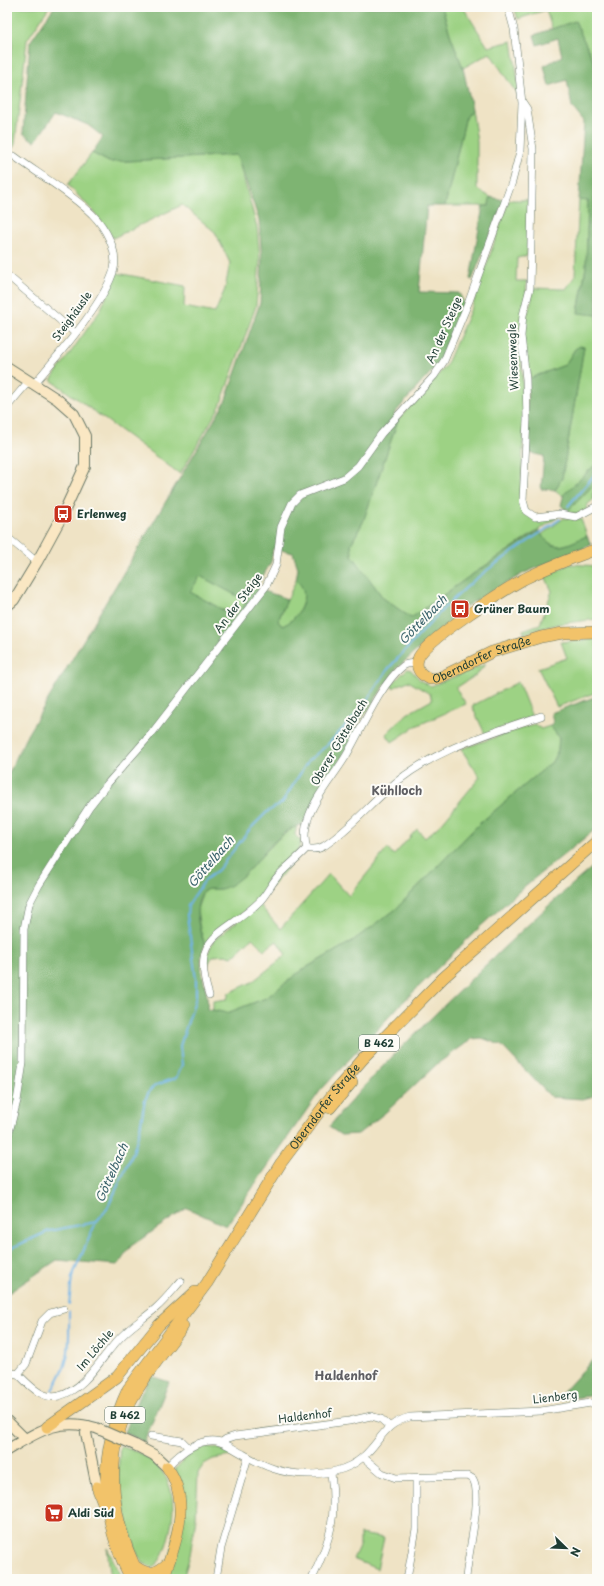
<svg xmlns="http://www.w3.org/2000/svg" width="604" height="1586" font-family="'Playpen Sans',sans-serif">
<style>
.green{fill:#9dd284;stroke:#5e885c}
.forest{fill:#7eb472;stroke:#4e7853;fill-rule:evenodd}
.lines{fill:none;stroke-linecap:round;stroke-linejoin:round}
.stream{stroke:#71b5e7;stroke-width:2}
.street-casing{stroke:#687767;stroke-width:8}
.secondary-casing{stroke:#687767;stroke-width:12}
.primary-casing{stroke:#687767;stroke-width:12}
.street{stroke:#fff;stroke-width:7}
.secondary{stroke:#fae7c3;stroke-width:10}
.primary{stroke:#f2c36a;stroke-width:11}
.secondary-bridge-casing{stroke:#687767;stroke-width:12;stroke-linecap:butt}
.secondary-bridge{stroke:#fae7c3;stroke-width:10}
.labels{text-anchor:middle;stroke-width:4;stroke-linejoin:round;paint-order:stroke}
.shield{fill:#fdfcf7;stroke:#62766e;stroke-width:1}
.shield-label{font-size:10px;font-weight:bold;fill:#1f3d34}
.street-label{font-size:11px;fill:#1f3d34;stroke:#fdfcf7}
.poi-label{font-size:11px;font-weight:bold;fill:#1f3d34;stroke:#fdfcf7;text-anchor:start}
.water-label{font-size:12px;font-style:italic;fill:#38616a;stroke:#fdfcf7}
.neighbourhood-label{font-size:12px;font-weight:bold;fill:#5f5f63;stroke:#fdfcf7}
</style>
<rect width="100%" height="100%" fill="#fdfcf7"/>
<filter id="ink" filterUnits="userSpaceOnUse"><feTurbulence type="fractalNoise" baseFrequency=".025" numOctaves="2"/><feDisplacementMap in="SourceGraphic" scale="8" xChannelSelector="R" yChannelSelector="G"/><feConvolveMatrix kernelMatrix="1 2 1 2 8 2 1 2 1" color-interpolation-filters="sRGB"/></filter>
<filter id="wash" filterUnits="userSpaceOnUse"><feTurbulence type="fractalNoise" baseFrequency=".012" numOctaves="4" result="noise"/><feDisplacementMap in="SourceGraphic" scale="16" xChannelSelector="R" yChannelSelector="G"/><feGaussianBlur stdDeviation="0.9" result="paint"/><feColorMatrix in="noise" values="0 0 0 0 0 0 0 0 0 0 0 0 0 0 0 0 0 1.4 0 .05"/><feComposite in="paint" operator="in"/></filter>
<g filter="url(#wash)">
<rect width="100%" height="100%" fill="#efe3c5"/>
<!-- green -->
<g class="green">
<path d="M7,7H49L27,40L15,144L13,148L7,147V97L11,94C8,86 6,78 7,69C10,56 17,42 7,30Z"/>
<polygon points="442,7 463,7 488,47 512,41 520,95 513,88 490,53 463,68 450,34"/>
<polygon points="523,7 597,7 597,69 575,21 552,29 546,10 518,19 515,10"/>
<polygon points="472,109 477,142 477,189 490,197 489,206 445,206 466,116"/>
<polygon points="92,153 109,162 237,155 257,227 260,260 256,306 220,406 180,474 51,380 100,311 117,273 185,286 184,307 215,313 225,289 230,263 215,232 182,205 113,238 95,213 68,185"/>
<path d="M509,200H528L527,256L517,258L516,281H527L521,352L524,414L521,503C537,523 533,520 558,517L470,576L411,618L383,598L352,555L351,544L363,522L398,420L446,366L473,304Z"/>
<path d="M579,200H588L586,267L578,312L597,315V463L563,496L555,490L562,478L584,347L575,349L565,365L528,379C526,361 521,340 525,322C528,310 533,301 532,288L566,289L575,276Z"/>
<polygon points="597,481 597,492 592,494 594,499 588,504 586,510 579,514 567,512"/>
<path d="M564,518L581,519L587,536C570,543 555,554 541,535Z"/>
<polygon points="570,564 597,566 597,619 558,624 524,633 523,630 540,624 552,591 545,576"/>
<polygon points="200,576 247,601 236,617 190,592"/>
<path d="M296,580L303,585C307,601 297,621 282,626L278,621Z"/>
<polygon points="597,639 597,692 557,707 538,668 567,658 561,642"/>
<polygon points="486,664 476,675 456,688 466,704 416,726 392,742 386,734 407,714 432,700 430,694 408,681 393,688 391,685 407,669 411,670 421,681 431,686"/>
<polygon points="518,682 532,717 485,734 472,706"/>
<polygon points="534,724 541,729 550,726 559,737 558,750 552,762 479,824 395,910 351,942 302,970 266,998 227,1013 213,1010 213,1001 227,999 229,993 252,982 286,955 277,941 264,950 252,938 232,957 225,955 213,956 205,969 203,966 213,941 259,904 280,929 329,874 349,896 387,849 394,855 417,829 425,838 442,823 480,777 461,749"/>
<path d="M297,825L295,835L301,841C295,874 231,923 205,945L200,929L197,909L203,892L207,889H220L240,878L279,838Z"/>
<path d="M120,1446C128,1449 136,1451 143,1455C176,1474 177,1507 168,1539C165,1550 162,1562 152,1567L143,1563L138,1556L129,1528L118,1475Z"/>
<path d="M204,1447C217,1446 228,1452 239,1458L231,1456L213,1459L204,1464L198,1473L196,1518L190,1555L183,1579H167L182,1485L175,1469L190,1454Z"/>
<polygon points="360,1534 384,1538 377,1569 353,1559 360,1544"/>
<polygon points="107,1548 121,1575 123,1579 111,1579"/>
</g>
<!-- forest -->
<g class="forest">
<path d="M54,7H442L450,34L463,68L472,109L466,116L445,206H427L419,292L459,293L464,303L438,364L394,414L398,420L363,522L351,544L352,555L383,598L411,618L470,576L539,531C555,555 564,545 587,536L591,545L524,573L468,605L396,669L359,723L349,745L303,824C275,831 261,862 239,879C234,883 227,888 220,889C215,890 207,887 203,892C192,909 199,928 205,945C194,969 210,986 207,1009L227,1013L266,998L302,970L351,942L395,910L479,824L552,762L558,750L559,737L550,726L553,722L551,713L597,696V828L526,885L482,925L399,1006L320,1091L226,1226L187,1208L131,1246L118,1265L57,1260L7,1294V777L27,735L225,402L260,303L262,259L259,220L237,155L109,162L92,153L103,137L88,125L56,112L35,142L23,133L30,42ZM273,548L293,553L298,568L296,580C313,593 299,620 282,626L278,621L287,599L256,588L271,562ZM200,576L247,601L236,617L190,592Z"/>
<polygon points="575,21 597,69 597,315 578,313 586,267 588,201 579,200 584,122 572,107 567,80 549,86 544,66 562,56 558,38 537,45 534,35"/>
<polygon points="490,197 504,200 472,280 470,279 483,206 489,206"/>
<polygon points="580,346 584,347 562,478 555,490 541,489 544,456 526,452 528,379 565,365 575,349"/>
<polygon points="597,463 597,481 567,512 561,505 564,494"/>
<path d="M597,863V1095L583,1099L551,1097L501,1045L482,1038L472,1039L437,1064L386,1112L358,1134L341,1135L329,1127C368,1078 414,1035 459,991C504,947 549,904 597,863Z"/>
<polygon points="597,1355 597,1395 556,1400"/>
<polygon points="151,1376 169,1382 144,1442 124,1432 139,1396"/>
</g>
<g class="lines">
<!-- stream -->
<g class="stream">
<polyline points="568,506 597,472"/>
<polyline points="7,1250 49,1231 96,1222 107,1209 133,1153 140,1128 145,1100 150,1090 156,1085 176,1078 182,1065 180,1046 196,997 196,979 187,915 188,905 205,880 218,870 251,828 267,812 282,803 308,761 326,746 359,712 388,669 443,609 473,581 490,568 560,519"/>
<polyline points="69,1305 72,1277 96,1222"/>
<path d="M52,1390C72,1360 69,1346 69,1312"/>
</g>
</g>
</g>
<g filter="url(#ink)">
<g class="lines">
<!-- street casing -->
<g class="street-casing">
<g id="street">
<polyline points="523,103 527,109 533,149 530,288 523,315 521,336 526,379 527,420 523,500 526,511 535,517 560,514 576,517 597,506"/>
<path d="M14,156C40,175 69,192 92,214C105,227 118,250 114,269C105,303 57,356 34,384"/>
<polyline points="7,275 75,333"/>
<polyline points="7,407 29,381"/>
<polyline points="7,537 37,562"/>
<path d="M417,664C412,663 407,663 403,666C381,683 360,732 346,756C334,776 317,794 309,816C305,827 303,837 307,848C313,850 319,849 324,846C347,831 366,809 386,791C429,751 487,734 541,716"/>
<path d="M209,995C189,933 225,936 260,901C267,894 271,884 278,876C287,866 298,858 307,848"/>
<polyline points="7,1140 17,1101 23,1063 24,929 29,904 39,885 89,807 108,783 152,733 266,586 276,565 281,527 292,503 300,495 344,478 358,466 381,434 434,376 444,361 469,301 512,182 520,151 522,103 514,29 508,7"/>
<polyline points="7,1372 18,1374 26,1364 42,1321 50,1313 64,1309"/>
<path d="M18,1374C29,1385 42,1400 59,1396C89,1388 103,1352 125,1333C134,1324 146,1317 156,1308C165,1300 173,1290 181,1281"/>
<polyline points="151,1436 182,1441 189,1448"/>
<polyline points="222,1442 226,1439 235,1436 349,1421 371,1416 381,1419 389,1426"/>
<path d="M363,1457L382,1473L396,1478L468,1476L473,1479C483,1497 467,1556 466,1579"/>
<path d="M167,1467C179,1454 196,1439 216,1441C225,1442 235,1450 243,1454C263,1466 282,1474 306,1474C327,1474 347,1471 363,1457C382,1440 383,1424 410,1417L541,1411L597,1402"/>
<polyline points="216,1579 221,1548 248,1457"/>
<path d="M312,1579C331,1538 337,1518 331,1473"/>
<polyline points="407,1579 416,1529 416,1478"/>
</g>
</g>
<!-- secondary casing -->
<g class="secondary-casing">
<g id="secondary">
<polyline points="7,367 57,399 74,414 85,436 85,466 63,514 37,562 14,600 7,606"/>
<polyline points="7,1421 25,1439"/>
<polyline points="88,1426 86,1433 97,1487"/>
<polyline points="135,1445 154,1455 167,1467"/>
<path d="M7,1450C39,1431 58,1417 96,1428"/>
</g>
</g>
<!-- primary casing -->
<g class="primary-casing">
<g id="primary">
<path id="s1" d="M597,549C572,558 548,567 524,579C506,589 422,642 418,659C416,665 418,671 423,675L430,679L439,678L492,652L541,637L563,633L597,632"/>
<polyline points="330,1108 352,1082"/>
<polyline points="47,1427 117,1377 159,1325 195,1292"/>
<polyline points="97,1487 104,1505"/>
<path d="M135,1566C148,1576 157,1574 168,1563"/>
<path id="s2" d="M131,1579C98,1516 98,1453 128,1389L207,1283L281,1163L335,1091L363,1059L443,978L597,841"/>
<path d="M141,1579C112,1524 102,1459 131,1401C145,1375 165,1351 183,1326"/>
<path d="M163,1579C176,1543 192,1501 167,1467"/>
</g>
</g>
<!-- street -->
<use href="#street" class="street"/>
<!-- secondary -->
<use href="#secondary" class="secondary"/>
<!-- primary -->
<use href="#primary" class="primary"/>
<!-- secondary-bridge casing -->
<g class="secondary-bridge-casing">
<polyline id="secondary-bridge" points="96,1428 135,1445"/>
</g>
<!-- secondary-bridge -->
<use href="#secondary-bridge" class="secondary-bridge"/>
</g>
</g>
<!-- icons -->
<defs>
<g id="bus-square" transform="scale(1)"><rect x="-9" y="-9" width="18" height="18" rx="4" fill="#c8321e" stroke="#fdfcf7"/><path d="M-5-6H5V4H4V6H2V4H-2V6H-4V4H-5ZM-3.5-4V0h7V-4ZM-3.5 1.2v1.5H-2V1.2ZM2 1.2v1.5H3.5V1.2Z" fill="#fff"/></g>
<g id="supermarket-square" transform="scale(1)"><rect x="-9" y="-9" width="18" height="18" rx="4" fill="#c8321e" stroke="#fdfcf7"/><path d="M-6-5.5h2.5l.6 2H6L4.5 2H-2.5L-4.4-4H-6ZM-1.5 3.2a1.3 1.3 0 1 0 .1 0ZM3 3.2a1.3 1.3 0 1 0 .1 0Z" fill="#fff"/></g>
</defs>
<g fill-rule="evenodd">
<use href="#bus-square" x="63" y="514"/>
<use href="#bus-square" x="460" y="609"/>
<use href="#supermarket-square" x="54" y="1513"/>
</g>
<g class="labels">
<!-- shield labels -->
<g class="shield">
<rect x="359" y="1035" width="40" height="16" rx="3"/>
<rect x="105" y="1407" width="40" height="16" rx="3"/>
</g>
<g class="shield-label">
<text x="379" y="1047">B 462</text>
<text x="125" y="1419">B 462</text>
</g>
<!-- street labels -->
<g class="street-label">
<text transform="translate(72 316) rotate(-54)" y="4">Steighäusle</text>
<text transform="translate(444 330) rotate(-66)" y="4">An der Steige</text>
<text transform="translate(513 357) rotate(-92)" y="4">Wiesenwegle</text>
<text transform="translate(238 603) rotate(-53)" y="4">An der Steige</text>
<text dy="4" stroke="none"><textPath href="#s1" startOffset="294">Oberndorfer Straße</textPath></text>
<text transform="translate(339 742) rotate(-59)" y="4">Oberer Göttelbach</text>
<text dy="4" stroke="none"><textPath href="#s2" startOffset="542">Oberndorfer Straße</textPath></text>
<text transform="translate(95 1350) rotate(-50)" y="4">Im Löchle</text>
<text transform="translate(555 1397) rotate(-7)" y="4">Lienberg</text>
<text transform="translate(305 1416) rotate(-7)" y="4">Haldenhof</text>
</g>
<!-- poi labels -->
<g class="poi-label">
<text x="77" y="518">Erlenweg</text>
<text x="474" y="613">Grüner Baum</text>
<text x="68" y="1517">Aldi Süd</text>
</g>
<!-- water labels -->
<g class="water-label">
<text transform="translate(423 620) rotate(-46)" y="4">Göttelbach</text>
<text transform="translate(211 862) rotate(-49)" y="4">Göttelbach</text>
<text transform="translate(112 1173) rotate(-66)" y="4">Göttelbach</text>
</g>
<!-- neighbourhood labels -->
<g class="neighbourhood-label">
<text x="397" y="795">Kühlloch</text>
<text x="346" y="1380">Haldenhof</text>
</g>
</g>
<!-- margin -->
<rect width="604" height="1586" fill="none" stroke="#fdfcf7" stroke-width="24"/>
<!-- north arrow -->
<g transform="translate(566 1548) rotate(113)" stroke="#fdfcf7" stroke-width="3" paint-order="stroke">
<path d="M0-3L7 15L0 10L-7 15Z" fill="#1f3d34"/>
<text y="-6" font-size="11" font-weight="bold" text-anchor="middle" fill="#1f3d34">N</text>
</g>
</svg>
